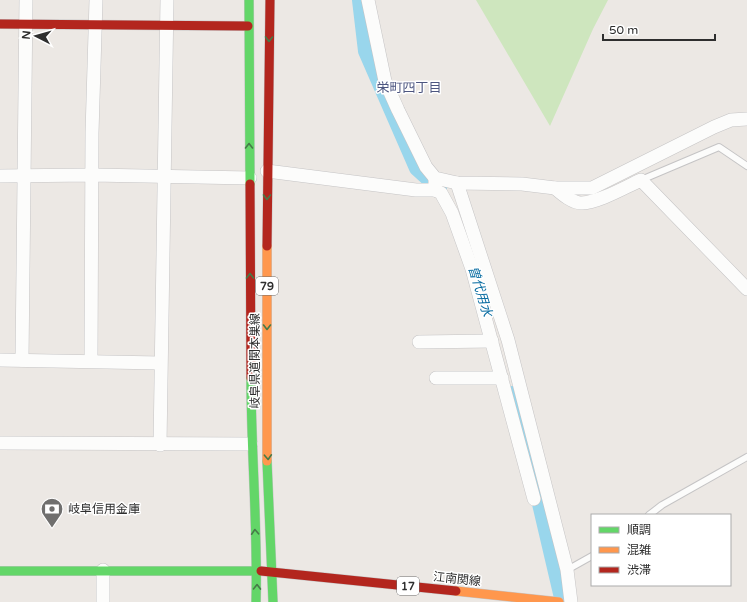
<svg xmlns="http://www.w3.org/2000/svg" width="747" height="602" font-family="'Varela Round','Noto Sans JP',sans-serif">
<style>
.green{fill:#cee6be}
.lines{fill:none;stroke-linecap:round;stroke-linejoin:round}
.canal{stroke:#99d6ec;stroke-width:16}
.lane-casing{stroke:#c5c4c5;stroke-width:8}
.street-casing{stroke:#c5c4c5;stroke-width:14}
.fast-casing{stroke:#c5c4c5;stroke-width:10}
.slow-casing{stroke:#c5c4c5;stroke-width:10}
.jam-casing{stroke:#c5c4c5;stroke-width:10}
.lane{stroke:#fcfcfb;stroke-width:6}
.street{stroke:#fcfcfb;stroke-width:13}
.fast{stroke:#63d668;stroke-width:9}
.slow{stroke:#ff974d;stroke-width:9}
.jam{stroke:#b3261e;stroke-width:9}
.oneway{stroke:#467a48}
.labels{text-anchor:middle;stroke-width:3;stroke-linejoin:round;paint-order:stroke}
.shield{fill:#fff;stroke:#6d6d6d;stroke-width:1}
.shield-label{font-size:11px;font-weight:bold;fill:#2e2e2e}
.street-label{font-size:12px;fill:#2e2e2e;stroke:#fff}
.poi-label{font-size:12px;fill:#2e2e2e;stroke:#fff;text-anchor:start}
.neighbourhood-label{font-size:13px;fill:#4d5680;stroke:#fff}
.water-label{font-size:13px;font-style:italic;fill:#0d6fa3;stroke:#fff}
</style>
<rect width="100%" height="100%" fill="#ece8e4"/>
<!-- green -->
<polygon class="green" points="476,0 608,0 593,29 550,126"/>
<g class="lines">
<!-- canal -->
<g class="canal">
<polyline points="360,0 366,51 417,168 439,188"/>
<polyline points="512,394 522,427 563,602"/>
</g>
<!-- lane casing -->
<g class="lane-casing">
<g id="lane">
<polyline points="641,180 719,147 747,166"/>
<polyline points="649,515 662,505 747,457"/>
<polyline points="567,570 592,556"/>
</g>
</g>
<!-- street casing -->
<g class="street-casing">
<g id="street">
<polyline points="368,0 385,81 398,110 426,167 435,178 457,183 522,184 555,188 592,188 714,127 731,120 747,119"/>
<polyline points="267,171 416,190 435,190 435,181"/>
<polyline points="0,176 92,175 250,178"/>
<polyline points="457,183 508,340 567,570 571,602"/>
<path d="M555,188C562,194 572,203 582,203C600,202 625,187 641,180L747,289"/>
<polyline points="435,190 441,193 452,213 472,269 534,499"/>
<polyline points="419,342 492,341"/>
<polyline points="0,360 160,363"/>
<polyline points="22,360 26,0"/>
<polyline points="91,361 92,133 96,0"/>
<polyline points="436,378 502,378"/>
<polyline points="0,443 251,444"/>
<polyline points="160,445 167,0"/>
<polyline points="103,602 103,570"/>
</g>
</g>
<!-- fast casing -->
<g class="fast-casing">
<g id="fast">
<polyline points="249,0 250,184"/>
<path d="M251,378C251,452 258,528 256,602"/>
<polyline points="267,461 273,602"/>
<polyline points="0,571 257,571"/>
</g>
</g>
<!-- slow casing -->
<g class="slow-casing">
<g id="slow">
<polyline points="267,246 267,461"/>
<polyline points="456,591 559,602"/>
</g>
</g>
<!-- jam casing -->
<g class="jam-casing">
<g id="jam">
<polyline points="0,24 248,26"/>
<polyline points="250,184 251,378"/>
<polyline points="267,246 270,0"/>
<polyline points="261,571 456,591"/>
</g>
</g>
<!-- lane -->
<use href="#lane" class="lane"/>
<!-- street -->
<use href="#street" class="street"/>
<!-- fast -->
<use href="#fast" class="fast"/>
<!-- slow -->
<use href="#slow" class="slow"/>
<!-- jam -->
<use href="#jam" class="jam"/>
</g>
<!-- one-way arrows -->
<defs><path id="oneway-chevron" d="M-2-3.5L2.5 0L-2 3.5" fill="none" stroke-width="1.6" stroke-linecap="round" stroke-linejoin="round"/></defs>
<g class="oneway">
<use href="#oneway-chevron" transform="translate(269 39) rotate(91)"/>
<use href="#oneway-chevron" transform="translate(249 146) rotate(-90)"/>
<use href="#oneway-chevron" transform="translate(267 197) rotate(90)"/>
<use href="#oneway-chevron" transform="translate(250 276) rotate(-90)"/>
<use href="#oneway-chevron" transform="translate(267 327) rotate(90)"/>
<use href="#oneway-chevron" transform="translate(268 457) rotate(87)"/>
<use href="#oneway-chevron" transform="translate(255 532) rotate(-93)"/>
<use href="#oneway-chevron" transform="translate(257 587) rotate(-89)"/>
</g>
<!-- icons -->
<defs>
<g id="bank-pin" transform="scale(1.15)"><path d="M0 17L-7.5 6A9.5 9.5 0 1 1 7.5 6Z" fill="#706f6e" stroke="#fff"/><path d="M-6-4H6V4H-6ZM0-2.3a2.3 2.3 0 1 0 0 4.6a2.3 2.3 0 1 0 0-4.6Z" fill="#fff"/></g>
</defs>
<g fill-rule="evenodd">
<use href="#bank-pin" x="52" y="509"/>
</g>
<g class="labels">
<!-- shield labels -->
<g class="shield">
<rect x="256" y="277" width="22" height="18" rx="3"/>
<rect x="397" y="577" width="22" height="18" rx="3"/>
</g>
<g class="shield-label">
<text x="267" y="290">79</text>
<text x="408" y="590">17</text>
</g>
<!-- street labels -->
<g class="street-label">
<text transform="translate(255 361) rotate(-90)" y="4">岐阜県道関本巣線</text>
<text transform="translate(457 579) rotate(6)" y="4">江南関線</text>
</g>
<!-- poi labels -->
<g class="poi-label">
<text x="68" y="513">岐阜信用金庫</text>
</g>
<!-- neighbourhood labels -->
<g class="neighbourhood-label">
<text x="409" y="92">栄町四丁目</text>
</g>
<!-- water labels -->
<g class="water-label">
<text transform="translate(481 291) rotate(73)" y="5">曽代用水</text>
</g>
</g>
<!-- legend -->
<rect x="591" y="514" width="140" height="72" fill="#ffffff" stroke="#ababab"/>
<rect x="599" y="527" width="20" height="6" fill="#63d668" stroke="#ababab"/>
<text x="627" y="534" font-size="12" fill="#2e2e2e">順調</text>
<rect x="599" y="547" width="20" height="6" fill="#ff974d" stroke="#ababab"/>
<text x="627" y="554" font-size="12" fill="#2e2e2e">混雑</text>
<rect x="599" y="567" width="20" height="6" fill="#b3261e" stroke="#ababab"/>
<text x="627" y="574" font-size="12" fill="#2e2e2e">渋滞</text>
<!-- north arrow -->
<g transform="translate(36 36) rotate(276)" stroke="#ffffff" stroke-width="3" paint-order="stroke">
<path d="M0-3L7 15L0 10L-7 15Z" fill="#2e2e2e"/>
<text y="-6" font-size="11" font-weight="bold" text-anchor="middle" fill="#2e2e2e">N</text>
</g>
<!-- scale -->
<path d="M603 34v6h112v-6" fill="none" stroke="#2e2e2e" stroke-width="2"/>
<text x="609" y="34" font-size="12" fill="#2e2e2e" stroke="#ffffff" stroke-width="3" paint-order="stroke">50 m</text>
</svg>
